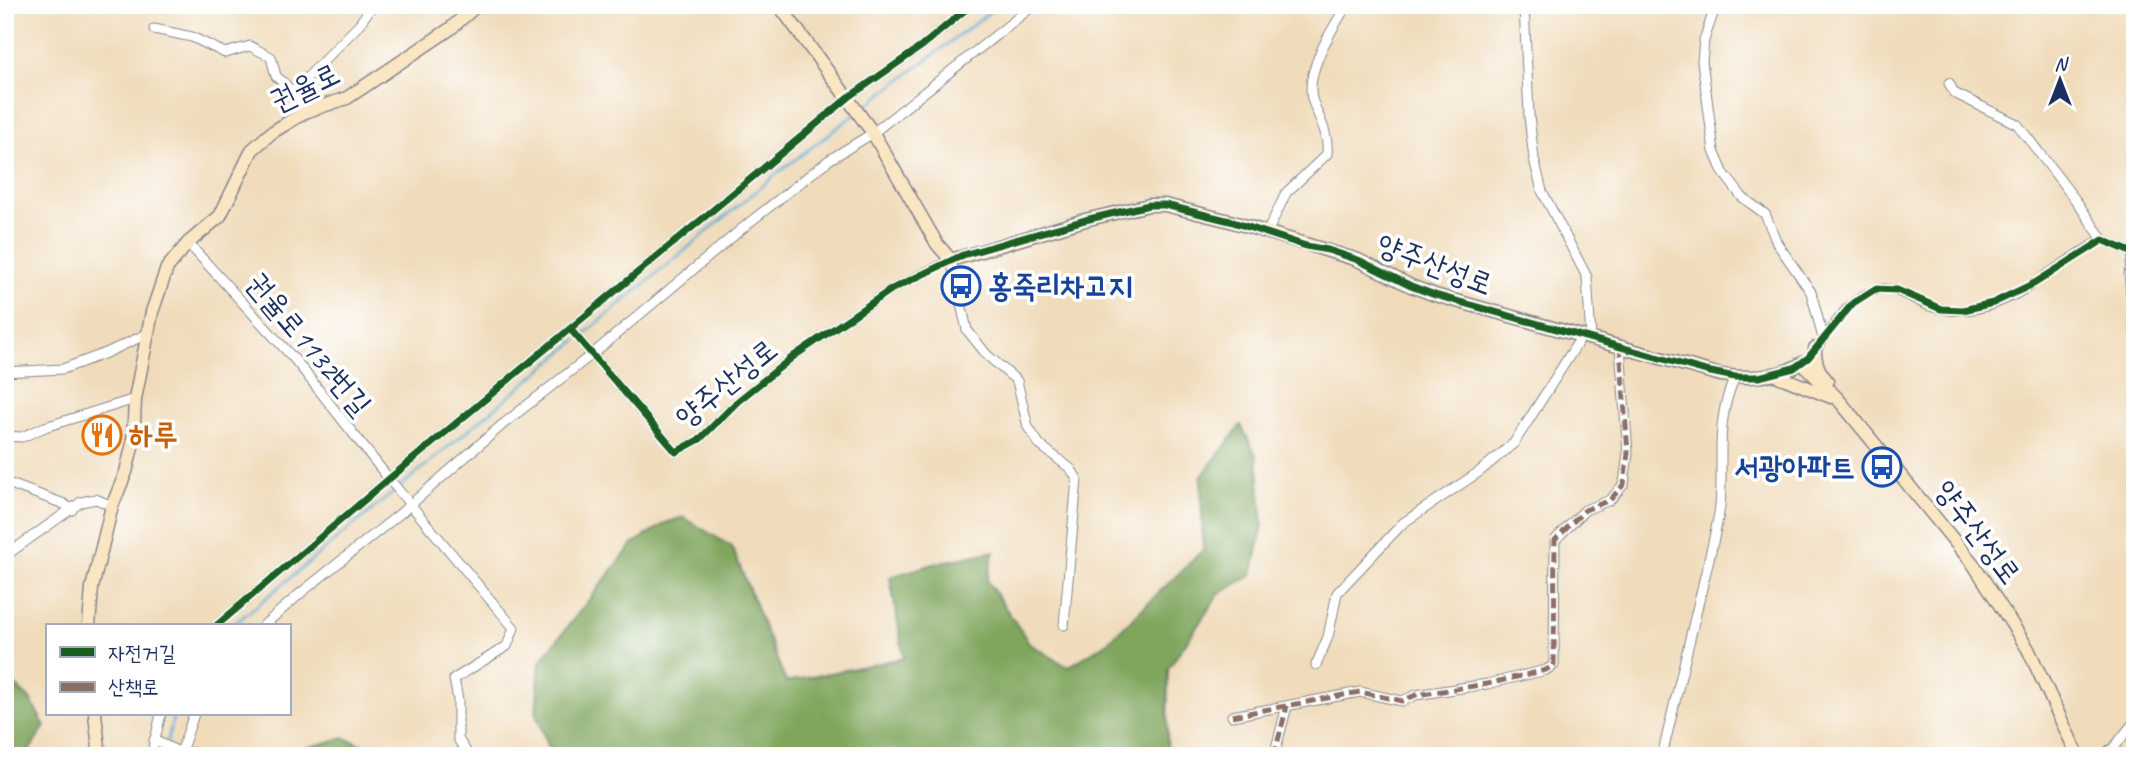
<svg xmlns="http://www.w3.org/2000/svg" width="2140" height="761" font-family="Caveat,'Poor Story',sans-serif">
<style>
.forest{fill:#80a65d;stroke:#4e6a5e;stroke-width:2}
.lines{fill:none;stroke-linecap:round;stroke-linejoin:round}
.stream{stroke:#58afd5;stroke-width:2.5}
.street-casing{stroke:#86868c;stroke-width:11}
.secondary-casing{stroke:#86868c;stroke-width:15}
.street{stroke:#fff;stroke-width:9}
.secondary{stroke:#fbe6c4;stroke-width:12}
.quiet{stroke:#8d6e63;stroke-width:5;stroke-dasharray:10 5;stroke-linecap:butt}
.cycleway-casing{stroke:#fff;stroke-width:11}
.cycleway{stroke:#1b5e20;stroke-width:7}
.labels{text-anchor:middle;stroke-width:7;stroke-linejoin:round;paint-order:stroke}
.street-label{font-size:30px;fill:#1b2f5e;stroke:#fff}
.transit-label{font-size:30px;font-weight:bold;fill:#164399;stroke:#fff;text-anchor:start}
.food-label{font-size:30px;font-weight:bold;fill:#c56008;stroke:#fff;text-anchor:start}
</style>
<rect width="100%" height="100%" fill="#fff"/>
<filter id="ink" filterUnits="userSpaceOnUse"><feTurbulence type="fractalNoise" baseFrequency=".0143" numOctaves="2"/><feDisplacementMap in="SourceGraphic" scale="14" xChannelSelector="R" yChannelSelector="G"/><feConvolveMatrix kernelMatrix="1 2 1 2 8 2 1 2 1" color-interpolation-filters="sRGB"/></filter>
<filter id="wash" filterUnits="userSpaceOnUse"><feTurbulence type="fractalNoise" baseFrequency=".00686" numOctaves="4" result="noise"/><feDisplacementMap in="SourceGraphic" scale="28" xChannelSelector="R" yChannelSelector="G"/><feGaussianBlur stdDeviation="1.57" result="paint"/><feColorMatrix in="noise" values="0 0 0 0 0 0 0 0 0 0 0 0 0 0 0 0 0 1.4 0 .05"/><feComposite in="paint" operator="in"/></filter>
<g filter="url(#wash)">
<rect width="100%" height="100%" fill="#f0dcbb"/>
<!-- forest -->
<g class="forest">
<polygon points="1241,425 1257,457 1263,526 1252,575 1219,594 1168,669 1167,756 552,756 536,714 540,662 633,544 666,523 683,517 732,547 786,682 904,658 890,577 934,564 994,551 987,581 1030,644 1068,667 1107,643 1203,550 1201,477"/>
<polygon points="5,677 29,698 45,726 26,756 5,756"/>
<polygon points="344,738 394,756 273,756"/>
</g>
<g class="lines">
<!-- stream -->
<g class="stream">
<polyline points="862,109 999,5"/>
<polyline points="582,336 779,172 854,115"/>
<polyline points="232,626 577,340"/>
<polyline points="167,742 174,714"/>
</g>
</g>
</g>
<g filter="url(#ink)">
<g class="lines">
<!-- street casing -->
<g class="street-casing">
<g id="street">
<polyline points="1524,5 1529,116 1534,159 1542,191 1587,277 1591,338"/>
<polyline points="1716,5 1704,40 1702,61 1714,151 1723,172 1742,197 1765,214 1777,243 1811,292 1823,338"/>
<polyline points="154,29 192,37 225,53 250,46 271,57 276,76 293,92 305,112"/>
<polyline points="1949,83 1954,93 2017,124 2077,202 2103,240"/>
<polyline points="293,92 357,27 373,5"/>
<path d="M1267,233L1286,193L1327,154C1329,134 1320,120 1313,102C1303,74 1332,29 1347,5"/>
<polyline points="188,243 296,361 389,479 514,628 507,646 454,679 458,700 458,739 469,756"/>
<polyline points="2135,247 2129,274 2135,332"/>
<polyline points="571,330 676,452 700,439 738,401 794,356 892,289 951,260 967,330 987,355 1017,381 1028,427 1040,445 1071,469 1077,479 1064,625"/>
<path d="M1802,363C1828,343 1839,304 1872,291C1894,282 1913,301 1933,307C1943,310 1955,311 1965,310C2018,306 2057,262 2103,240L2135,254"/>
<polyline points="5,372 63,369 106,353 147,334"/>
<polyline points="5,436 22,437 45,427 135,399"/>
<polyline points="5,482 64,504 72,510"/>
<polyline points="5,556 81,502 96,499 112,506"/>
<polyline points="216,626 389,479 849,97 922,46 971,5"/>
<polyline points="263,626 302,592 402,512 502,425 595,352 750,222 829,160 873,133 1034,5"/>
<polyline points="1316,665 1328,637 1337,593 1403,523 1479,472 1514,443 1582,336"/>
<polyline points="1232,716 1360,692 1402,701 1416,695 1487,684 1546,670 1554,665 1555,540 1585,510 1610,500 1624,484 1628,453 1620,347"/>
<polyline points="154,740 181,753 197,753 201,756"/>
<polyline points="180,755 194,714"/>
<polyline points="2108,755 2135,721"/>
<polyline points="151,756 161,714"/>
<polyline points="1274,756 1287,706"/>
<path d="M1662,756L1714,538C1716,527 1719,516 1720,506C1724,459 1714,423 1735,377"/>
</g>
</g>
<!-- secondary casing -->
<g class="secondary-casing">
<g id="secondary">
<path d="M779,5L873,133L937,244L951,260L1085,220L1149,205H1165L1230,221L1358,260L1411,286L1435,295L1721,375C1748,379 1778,378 1802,363L1838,399L1974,565L2028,649L2078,756"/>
<path d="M1815,348C1815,363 1818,370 1827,381"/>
<polyline points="1773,374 1831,397"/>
<polyline points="89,626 92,588 112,506 126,472 133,443 135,399 152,312 167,268 188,243 220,216 252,150 271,133 305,112 347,98 450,29 477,5"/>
<polyline points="95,714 100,756"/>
<polyline points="2106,756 2110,752"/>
</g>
</g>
<!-- street -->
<use href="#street" class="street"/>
<!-- secondary -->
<use href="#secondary" class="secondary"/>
<!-- quiet -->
<g class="quiet">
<polyline points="1232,716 1360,692 1402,701 1416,695 1487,684 1546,670 1554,665 1555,540 1585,510 1610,500 1624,484 1628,453 1620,347"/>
<polyline points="1274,756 1287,706"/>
</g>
<!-- cycleway casing -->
<g class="cycleway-casing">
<g id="cycleway">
<polyline points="571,330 676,452 700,439 738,401 794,356 892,289 963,255 1085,220 1149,205 1165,205 1230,221 1306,246 1328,250 1358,260 1411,286 1435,295 1706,371 1735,377 1759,377 1794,368 1808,358 1853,303 1875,289 1897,290 1941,309 1963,310 1993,303 2035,283 2103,240 2135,254"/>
<polyline points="216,626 389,479 849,97 922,46 971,5"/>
</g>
</g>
<!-- cycleway -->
<use href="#cycleway" class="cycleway"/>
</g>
</g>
<!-- icons -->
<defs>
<g id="bus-ring" transform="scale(2.0125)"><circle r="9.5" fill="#fff" stroke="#1a4fb4" stroke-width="1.5"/><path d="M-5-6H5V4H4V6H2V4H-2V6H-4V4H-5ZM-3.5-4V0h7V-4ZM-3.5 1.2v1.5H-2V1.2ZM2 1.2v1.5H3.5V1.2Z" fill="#1a4fb4"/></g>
<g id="restaurant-ring" transform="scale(2.0125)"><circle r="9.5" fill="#fff" stroke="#e8710a" stroke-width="1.5"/><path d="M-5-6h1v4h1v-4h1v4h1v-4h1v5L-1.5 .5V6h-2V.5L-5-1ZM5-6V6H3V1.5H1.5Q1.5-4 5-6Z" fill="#e8710a"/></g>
</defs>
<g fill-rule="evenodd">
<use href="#bus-ring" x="961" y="286"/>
<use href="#restaurant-ring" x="102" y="435"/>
<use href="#bus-ring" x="1882" y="467"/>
</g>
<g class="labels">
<!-- street labels -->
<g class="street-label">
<text transform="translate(305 87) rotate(-26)" y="10">권율로</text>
<text transform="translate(1435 264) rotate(21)" y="10">양주산성로</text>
<text transform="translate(309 344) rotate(50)" y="10">권율로1132번길</text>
<text transform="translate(726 383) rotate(-39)" y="10">양주산성로</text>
<text transform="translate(1978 532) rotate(53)" y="10">양주산성로</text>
</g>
<!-- transit labels -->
<g class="transit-label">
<text x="988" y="296">홍죽리차고지</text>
<text x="1855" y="477" text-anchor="end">서광아파트</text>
</g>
<!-- food labels -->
<g class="food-label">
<text x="129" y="445">하루</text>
</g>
</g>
<!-- margin -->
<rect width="2140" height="761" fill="none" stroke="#fff" stroke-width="28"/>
<!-- legend -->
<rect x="46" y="624" width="245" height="91" fill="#ffffff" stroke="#a4acbf" stroke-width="2"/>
<rect x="60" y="647" width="35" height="10" fill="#1b5e20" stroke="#a4acbf" stroke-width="2"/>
<text x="108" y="660" font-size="21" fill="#1b2f5e">자전거길</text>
<rect x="60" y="682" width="35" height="10" fill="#8d6e63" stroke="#a4acbf" stroke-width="2"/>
<text x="108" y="694" font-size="21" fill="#1b2f5e">산책로</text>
<!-- north arrow -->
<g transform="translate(2060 80)" stroke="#ffffff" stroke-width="5" paint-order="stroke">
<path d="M0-5L12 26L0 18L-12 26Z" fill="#1b2f5e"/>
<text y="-10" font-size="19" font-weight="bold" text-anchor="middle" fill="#1b2f5e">N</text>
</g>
</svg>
